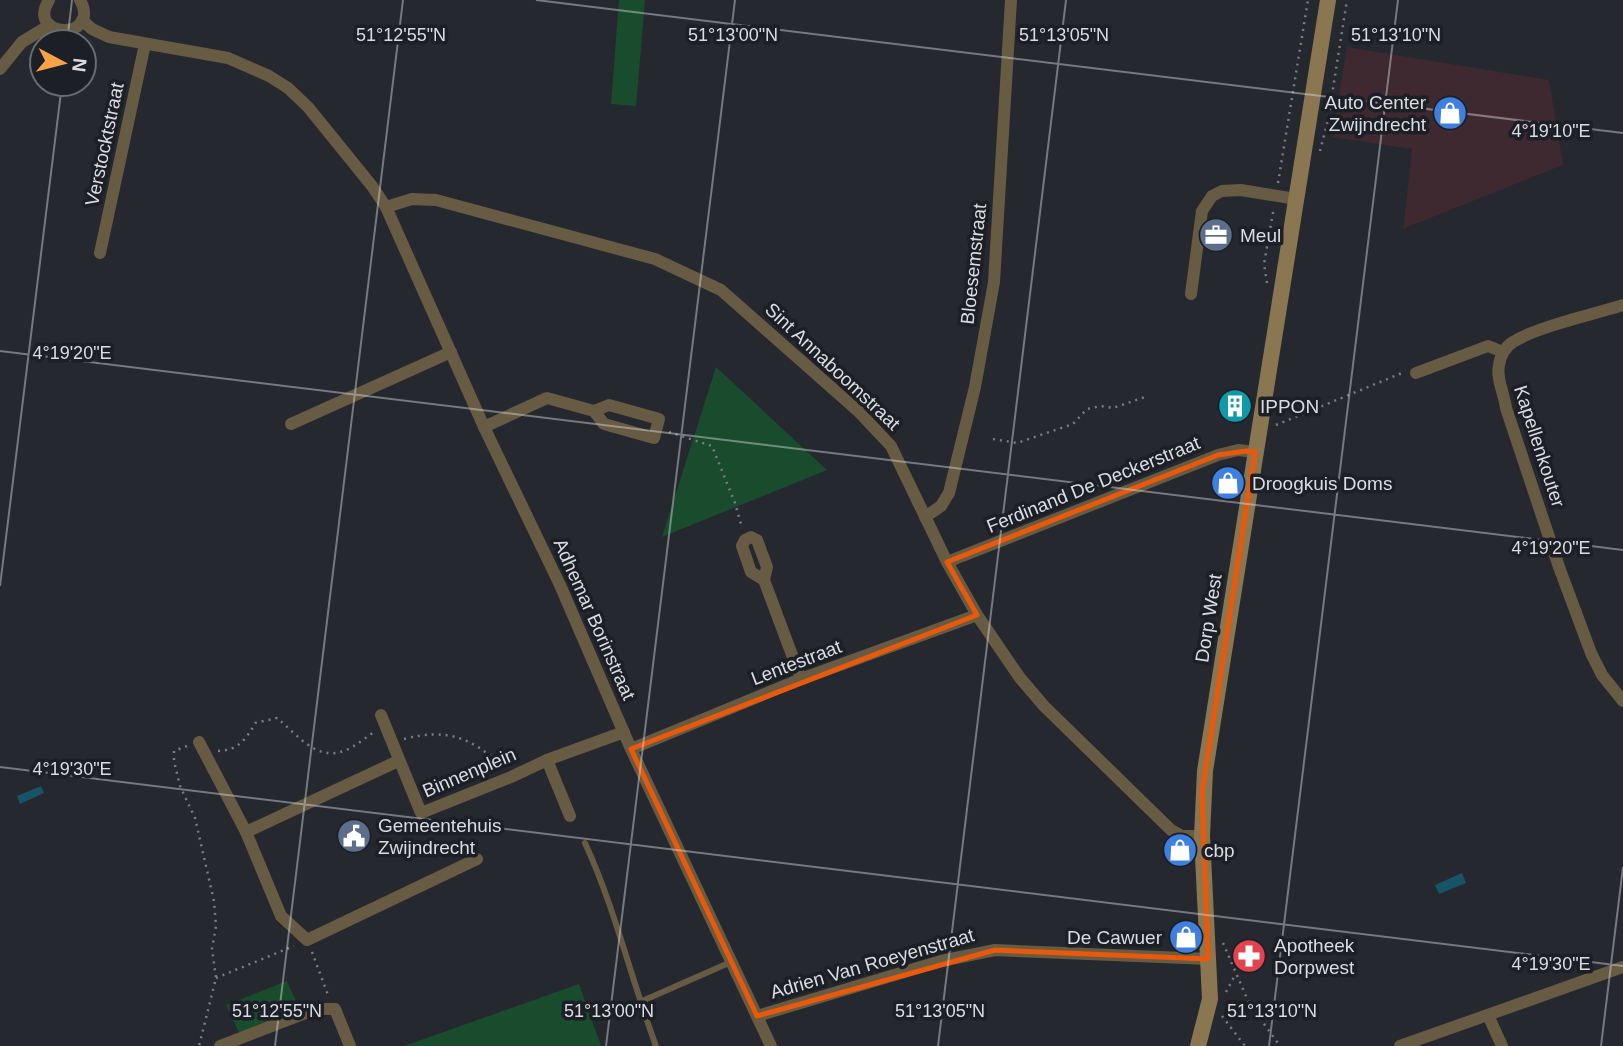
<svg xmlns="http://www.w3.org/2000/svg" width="1623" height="1046" font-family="Arial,sans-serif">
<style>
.commercial{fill:#3d292f}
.green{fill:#194c2d}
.water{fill:#175467}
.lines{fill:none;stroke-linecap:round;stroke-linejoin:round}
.path{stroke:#7a7d82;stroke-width:2.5;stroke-dasharray:2 5;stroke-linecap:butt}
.service{stroke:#675b44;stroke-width:6}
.minor{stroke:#675b44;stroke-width:12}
.secondary{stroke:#8a7752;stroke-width:16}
.marked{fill:none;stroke:#e8590c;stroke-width:5;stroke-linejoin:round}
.ticks{fill:none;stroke:#dadce1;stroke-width:2;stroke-opacity:0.45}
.labels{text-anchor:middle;stroke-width:7;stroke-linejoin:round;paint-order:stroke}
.poi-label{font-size:19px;fill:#dadce1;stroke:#1c1f25;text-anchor:start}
.street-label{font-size:19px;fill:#dadce1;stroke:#1c1f25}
.ticks-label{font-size:18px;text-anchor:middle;fill:#dadce1;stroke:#1c1f25;stroke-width:7;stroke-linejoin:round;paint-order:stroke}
</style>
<rect width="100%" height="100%" fill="#25282e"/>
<!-- commercial -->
<polygon class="commercial" points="1347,47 1549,80 1563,165 1403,229 1412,149 1332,137"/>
<!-- green -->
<g class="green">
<polygon points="619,0 645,0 636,106 611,104"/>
<polygon points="716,367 827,470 662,537"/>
<polygon points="287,981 301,1013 241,1037 226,1005"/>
<polygon points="579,984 601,1046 404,1046"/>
</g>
<!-- water -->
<g class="water">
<polygon points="41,786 44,793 20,804 17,796"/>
<polygon points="1462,873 1466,883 1439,894 1435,885"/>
</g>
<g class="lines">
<!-- path -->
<g class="path">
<polyline points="1320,151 1328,120 1347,0"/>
<polyline points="1278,183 1308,0"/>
<polyline points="1267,283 1264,264 1274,207"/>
<polyline points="1276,425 1402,373"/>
<polyline points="669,432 712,446 735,503 742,528"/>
<polyline points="993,439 1017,443 1073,424 1087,409 1101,406 1113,408 1148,396"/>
<path d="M404,739C446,728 471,737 502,766"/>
<polyline points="187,746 174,751 174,761 180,786 195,818 214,901 216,926 212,949 216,978 199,1046"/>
<path d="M218,751C238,750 246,740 255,723L277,718C297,734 317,763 346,750C356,746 365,738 374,732"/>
<polyline points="1223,943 1249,1003 1280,1046"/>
<polyline points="312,952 328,995"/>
<polyline points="216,978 294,946"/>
<polyline points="1226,992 1235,975"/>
<polyline points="1222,1016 1245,1046"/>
</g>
<!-- service -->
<g class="service">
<path d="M585,843C615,908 631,979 656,1046"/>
<polyline points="640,1002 731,962"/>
</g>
<!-- minor -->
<g class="minor">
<path d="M49,0C25,39 102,41 80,0"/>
<polyline points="82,20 92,29 109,37 228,58 269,76 288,88 308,107 372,186 386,207 484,427 560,585 631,749 771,1046"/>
<polyline points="0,69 22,42 50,25"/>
<polyline points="386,207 412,199 436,200 655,259 721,290 858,411 891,446 947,562 977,615 1020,678 1044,706 1171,830 1182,836 1202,836"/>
<polyline points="100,253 145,44"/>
<polyline points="1191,294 1202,211 1212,196 1222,191 1241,190 1296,199"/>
<path d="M1623,305C1592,315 1539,326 1513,342C1506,346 1500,356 1499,365C1496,379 1504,393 1506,408L1559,567L1591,653L1602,675L1623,701"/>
<polyline points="1416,373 1488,346 1503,352"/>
<polyline points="291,424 451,352"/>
<polyline points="484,427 547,398 594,411 604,424 654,438 659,419 609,405 594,411"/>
<polyline points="925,517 941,506 949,493 975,387 994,282 1011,0"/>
<polyline points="947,562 1218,455 1238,450 1255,452"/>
<polyline points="764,580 751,572 742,546 745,540 751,537 757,540 767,567 764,580 801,679"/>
<polyline points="381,715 421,813 511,777 547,760 624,732"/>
<polyline points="199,742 246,832 281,916 307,940 477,859"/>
<polyline points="631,749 801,679 977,615"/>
<polyline points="547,760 570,816"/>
<polyline points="246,832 398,761"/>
<polyline points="1488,1015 1502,1046"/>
<polyline points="757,1016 941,961 995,950 1208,959"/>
<polyline points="220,1046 316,1009 335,1009 350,1046"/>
<polyline points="1400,1046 1623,967"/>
</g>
<!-- secondary -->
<polyline class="secondary" points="1198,1046 1210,999 1202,836 1205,771 1328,0"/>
</g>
<!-- marked area -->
<path class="marked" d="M1246,451L1255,452L1202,793L1208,959L995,950L757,1016L631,749L977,615L947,562L1218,455Z"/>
<!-- ticks -->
<path class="ticks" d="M536,0L1623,133M67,42L72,0M0,351L1623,550M0,586L62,84M0,767L1623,966M275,1046L403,0M606,1046L735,0M938,1046L1066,0M1269,1046L1398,0M1601,1046L1623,867"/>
<!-- icons -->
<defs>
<g id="shop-disc" transform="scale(1.75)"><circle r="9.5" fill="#3f7fe0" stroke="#1c1f25"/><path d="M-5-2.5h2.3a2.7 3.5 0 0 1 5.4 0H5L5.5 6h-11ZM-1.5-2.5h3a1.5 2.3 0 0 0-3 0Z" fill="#fff"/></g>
<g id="office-disc" transform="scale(1.75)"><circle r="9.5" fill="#5c6f8a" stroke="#1c1f25"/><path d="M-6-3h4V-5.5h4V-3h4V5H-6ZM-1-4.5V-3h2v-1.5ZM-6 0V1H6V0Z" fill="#fff"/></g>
<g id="building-disc" transform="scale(1.75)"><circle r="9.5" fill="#0f9aa8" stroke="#1c1f25"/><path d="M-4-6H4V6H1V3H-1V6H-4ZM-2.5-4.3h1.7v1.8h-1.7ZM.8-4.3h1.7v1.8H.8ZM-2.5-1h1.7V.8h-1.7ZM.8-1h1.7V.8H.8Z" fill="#fff"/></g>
<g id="civic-disc" transform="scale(1.75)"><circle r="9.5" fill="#5c6f8a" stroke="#1c1f25"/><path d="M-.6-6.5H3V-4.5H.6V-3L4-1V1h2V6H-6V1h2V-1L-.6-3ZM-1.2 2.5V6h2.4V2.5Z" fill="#fff"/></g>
<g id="pharmacy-disc" transform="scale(1.75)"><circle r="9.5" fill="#e0444e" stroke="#1c1f25"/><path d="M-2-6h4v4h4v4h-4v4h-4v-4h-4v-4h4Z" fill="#fff"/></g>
</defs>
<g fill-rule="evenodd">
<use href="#shop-disc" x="1450" y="113"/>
<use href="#office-disc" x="1216" y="235"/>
<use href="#building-disc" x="1235" y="406"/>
<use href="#shop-disc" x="1228" y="483"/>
<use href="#civic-disc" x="354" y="836"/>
<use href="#shop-disc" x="1180" y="850"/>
<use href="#shop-disc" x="1186" y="937"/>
<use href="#pharmacy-disc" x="1249" y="956"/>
</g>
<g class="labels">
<!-- poi labels -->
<g class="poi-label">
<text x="1426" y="109" text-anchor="end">Auto Center<tspan x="1426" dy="22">Zwijndrecht</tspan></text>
<text x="1240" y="242">Meul</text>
<text x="1260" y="413">IPPON</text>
<text x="1252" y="490">Droogkuis Doms</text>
<text x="378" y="832">Gemeentehuis<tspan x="378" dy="22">Zwijndrecht</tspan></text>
<text x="1204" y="857">cbp</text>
<text x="1162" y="944" text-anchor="end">De Cawuer</text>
<text x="1274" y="952">Apotheek<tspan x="1274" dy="22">Dorpwest</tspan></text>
</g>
<!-- street labels -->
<g class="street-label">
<text transform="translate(104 144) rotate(-78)" y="7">Verstocktstraat</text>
<text transform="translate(973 264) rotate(-84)" y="7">Bloesemstraat</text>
<text transform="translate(833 366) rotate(43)" y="7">Sint Annaboomstraat</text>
<text transform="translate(1540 446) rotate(72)" y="7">Kapellenkouter</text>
<text transform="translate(1093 484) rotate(-22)" y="7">Ferdinand De Deckerstraat</text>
<text transform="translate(1208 618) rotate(-81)" y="7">Dorp West</text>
<text transform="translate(595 619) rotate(66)" y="7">Adhemar Borinstraat</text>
<text transform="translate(796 662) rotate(-21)" y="7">Lentestraat</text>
<text transform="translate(469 772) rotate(-23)" y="7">Binnenplein</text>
<text transform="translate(872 963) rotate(-16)" y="7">Adrien Van Roeyenstraat</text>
</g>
</g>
<g class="ticks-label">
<text x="401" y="41">51°12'55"N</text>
<text x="733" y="41">51°13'00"N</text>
<text x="1064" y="41">51°13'05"N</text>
<text x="1396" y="41">51°13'10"N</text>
<text x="1551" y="137">4°19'10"E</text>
<text x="72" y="359">4°19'20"E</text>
<text x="1551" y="554">4°19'20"E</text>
<text x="72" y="775">4°19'30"E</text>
<text x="1551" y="970">4°19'30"E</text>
<text x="277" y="1017">51°12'55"N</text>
<text x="609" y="1017">51°13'00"N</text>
<text x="940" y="1017">51°13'05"N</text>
<text x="1272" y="1017">51°13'10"N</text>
</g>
<!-- north arrow -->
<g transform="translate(63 63) rotate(97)"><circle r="33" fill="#1c1f25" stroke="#686b70" stroke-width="2"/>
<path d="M0-5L12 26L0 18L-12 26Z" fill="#f7a148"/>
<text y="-10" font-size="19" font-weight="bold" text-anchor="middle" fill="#dadce1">N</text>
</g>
</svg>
